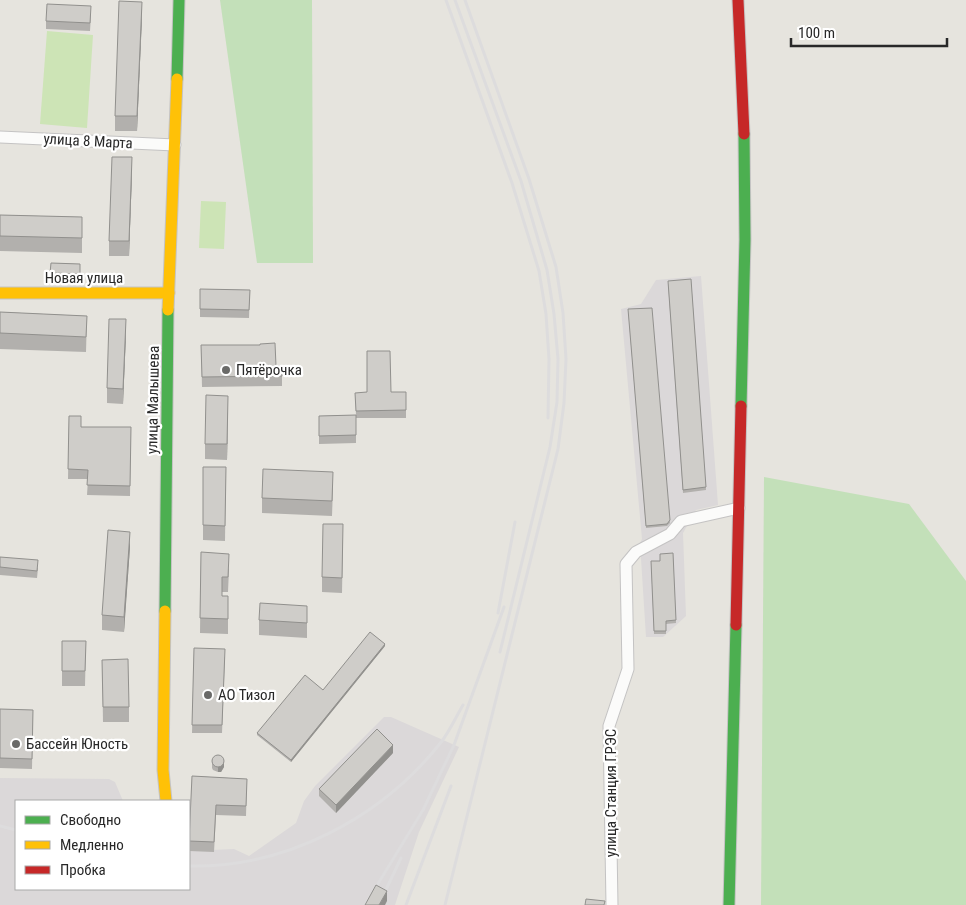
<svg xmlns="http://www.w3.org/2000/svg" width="966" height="905" font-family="'Roboto Condensed',sans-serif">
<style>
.industrial{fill:#dbd8d9}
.green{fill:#c3e0b9}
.pitch{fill:#cde4b6}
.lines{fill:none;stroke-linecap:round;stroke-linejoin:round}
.street-casing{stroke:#c4c3c3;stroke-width:13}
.fast-casing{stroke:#c4c3c3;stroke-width:13}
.slow-casing{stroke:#c4c3c3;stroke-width:13}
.jam-casing{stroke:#c4c3c3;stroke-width:13}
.street{stroke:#fbfbfa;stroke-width:11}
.fast{stroke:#4caf50;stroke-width:11}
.slow{stroke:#ffc107;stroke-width:11}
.jam{stroke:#c62828;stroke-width:11}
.rail{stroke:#dddcdd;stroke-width:3}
.wall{fill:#b2b0ad}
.shaded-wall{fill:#91908d}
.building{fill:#cfcdc9;stroke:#91908d}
.poi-dot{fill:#6a6a68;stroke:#fff;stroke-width:2}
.labels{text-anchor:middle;stroke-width:4.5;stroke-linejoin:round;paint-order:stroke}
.street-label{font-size:15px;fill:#282828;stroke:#fff}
.poi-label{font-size:15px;fill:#282828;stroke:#fff;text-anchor:start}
</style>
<rect width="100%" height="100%" fill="#e6e4de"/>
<!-- industrial -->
<g class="industrial">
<polygon points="701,276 718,505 696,510 683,533 686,616 663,637 646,637 640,543 642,539 621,309 641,304 656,280"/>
<polygon points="384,717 391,717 459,747 419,832 395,905 0,905 0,778 109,779 115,782 123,801 16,801 16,889 189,889 189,828 190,828 189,851 234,849 249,856 296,823 304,801 315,786"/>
</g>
<!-- green -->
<g class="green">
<polygon points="220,0 312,0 313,263 257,263"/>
<polygon points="764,477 909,504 966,581 966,905 761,905"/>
</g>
<!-- pitch -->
<g class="pitch">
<polygon points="47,31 93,35 87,128 40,124"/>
<polygon points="201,201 226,202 224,249 199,248"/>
</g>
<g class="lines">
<!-- street casing -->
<g class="street-casing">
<g id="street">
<polyline points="0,137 175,145"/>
<polyline points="612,905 609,726 628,669 626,564 636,552 670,534 681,521 739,508"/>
</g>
</g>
<!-- fast casing -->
<g class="fast-casing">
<g id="fast">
<polyline points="177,79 179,0"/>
<polyline points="741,406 745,240 744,134"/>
<polyline points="165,611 168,310"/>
<polyline points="729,905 736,625"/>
</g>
</g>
<!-- slow casing -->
<g class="slow-casing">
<g id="slow">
<polyline points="0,293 169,293"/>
<polyline points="168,310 177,79"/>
<polyline points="165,611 163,770 166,801"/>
</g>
</g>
<!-- jam casing -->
<g class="jam-casing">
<g id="jam">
<polyline points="738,0 744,134"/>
<polyline points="736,625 741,406"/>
</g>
</g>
<!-- street -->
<use href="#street" class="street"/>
<!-- fast -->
<use href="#fast" class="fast"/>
<!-- slow -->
<use href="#slow" class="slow"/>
<!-- jam -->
<use href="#jam" class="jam"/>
<!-- rail -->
<g class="rail">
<polyline points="446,0 512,183 539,271 546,314 549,359 548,418"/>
<polyline points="455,0 521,181 547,270 554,314 558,359 557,402 550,447 500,652"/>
<polyline points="498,613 515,522"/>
<polyline points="0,826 16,830"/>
<path d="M189,866C286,868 382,818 442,741C450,730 456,717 463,705"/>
<polyline points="383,896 401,858"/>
<polyline points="365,905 423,810 454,745 504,607"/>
<polyline points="406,905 451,786"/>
<polyline points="445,905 558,449 564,403 566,359 563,313 556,267 529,179 465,0"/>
</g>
</g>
<!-- wall -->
<g class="wall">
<polygon points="91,14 90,31 46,29 46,21"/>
<polygon points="142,17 137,131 115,131 115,116"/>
<polygon points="132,173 129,256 109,256 109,241"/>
<polygon points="0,215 82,217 82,253 0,251"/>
<polygon points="51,263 80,264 80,279 50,278"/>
<polygon points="691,279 706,490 683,493 668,284"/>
<polygon points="200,289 250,290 249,318 200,317"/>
<polygon points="628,309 670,523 667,526 646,528"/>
<polygon points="0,312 87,316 86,352 0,349"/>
<polygon points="126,334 123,404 107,403 107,388"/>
<polygon points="201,345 276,366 282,376 282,386 202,387"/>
<polygon points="406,392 406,418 356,418 356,443 319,444 319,416 356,415 355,393"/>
<polygon points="228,412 227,460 205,459 205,444"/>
<polygon points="69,416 81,427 131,427 130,496 87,495 88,479 68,479"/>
<polygon points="203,467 226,467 225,541 203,540"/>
<polygon points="333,488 332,516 262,513 262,498"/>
<polygon points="343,539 342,593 322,592 322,577"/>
<polygon points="130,547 124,632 102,630 102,615"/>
<polygon points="201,552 229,569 228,592 222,592 222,596 228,596 228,634 200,633"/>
<polygon points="673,553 676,623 666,624 666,634 654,634 651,561 660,561"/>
<polygon points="0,557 38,568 37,578 0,575"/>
<polygon points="307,606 307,638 259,635 259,620"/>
<polygon points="62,641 86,641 85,686 62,686"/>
<polygon points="385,646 291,762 257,735 257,733 323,690"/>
<polygon points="194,648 225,657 222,733 192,733"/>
<polygon points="102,660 129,707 129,722 103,722"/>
<polygon points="0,709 33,710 32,769 0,768"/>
<polygon points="393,753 336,813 319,796 319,789"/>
<polygon points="212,762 224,767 221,772 218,772 213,770 212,768"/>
<polygon points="192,776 247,779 246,816 216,815 214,852 189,851"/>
</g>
<!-- shaded-wall -->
<g class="shaded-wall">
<polygon points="142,2 142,17 137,131 137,116"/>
<polygon points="132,157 132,173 129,256 129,241"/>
<polygon points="126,319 126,334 123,404 123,389"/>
<polygon points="228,396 228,412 227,460 227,444"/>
<polygon points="130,532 130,547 124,632 124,617"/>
<polygon points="385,644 385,646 291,762 291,760"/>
<polygon points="393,745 393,753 336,813 336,805"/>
<polygon points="224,762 224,767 221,772 218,772 218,767"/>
<polygon points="387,891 387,901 385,905 379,905"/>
</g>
<!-- building -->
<g class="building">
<polygon points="119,1 142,2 137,116 115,116"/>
<polygon points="47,4 91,6 90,23 46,21"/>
<polygon points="112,157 132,157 129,241 109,241"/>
<polygon points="0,215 82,217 82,238 0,236"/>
<polygon points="51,263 80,264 80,274 50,273"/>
<polygon points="691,279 706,487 683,490 668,281"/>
<polygon points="200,289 250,290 249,310 200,309"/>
<polygon points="652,308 670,520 667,524 646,526 628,309"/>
<polygon points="0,312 87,316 86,337 0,333"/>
<polygon points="109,319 126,319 123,389 107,388"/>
<polygon points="275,343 276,366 281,366 282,376 202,377 201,345 260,345 260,344"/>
<polygon points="367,351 390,351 391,392 406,392 406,410 356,411 355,393 367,392"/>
<polygon points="206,395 228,396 227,444 205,444"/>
<polygon points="356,415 356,435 319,436 319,416"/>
<polygon points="69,416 81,416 81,427 131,427 130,486 87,485 88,470 68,469"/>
<polygon points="203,467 226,467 225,526 203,525"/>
<polygon points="263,469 333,472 332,501 262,498"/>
<polygon points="323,524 343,524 342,578 322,577"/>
<polygon points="108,530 130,532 124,617 102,615"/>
<polygon points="201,552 229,554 228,577 222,577 222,596 228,596 228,619 200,618"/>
<polygon points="673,553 676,620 666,621 666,631 654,631 651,561 660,561 660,554"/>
<polygon points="0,557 38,560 37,571 0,567"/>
<polygon points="260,603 307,606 307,623 259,620"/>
<polygon points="370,632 385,644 291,760 257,733 305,675 323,690"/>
<polygon points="62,641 86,641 85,671 62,671"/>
<polygon points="194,648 225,649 222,725 192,725"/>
<polygon points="128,659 129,707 103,707 102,660"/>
<polygon points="0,709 33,710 32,759 0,758"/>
<polygon points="377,729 393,745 336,805 319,789"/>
<circle cx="218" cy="761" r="6"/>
<polygon points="192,776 247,779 246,806 216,805 214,842 189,841"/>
<polygon points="376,885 387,891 379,905 365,905"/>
<polygon points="586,899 605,901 604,905 585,905"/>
</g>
<!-- markers -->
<g class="poi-dot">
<circle cx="226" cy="370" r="5"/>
<circle cx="208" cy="695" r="5"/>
<circle cx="16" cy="744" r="5"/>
</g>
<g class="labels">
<!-- street labels -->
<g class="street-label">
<text transform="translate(88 141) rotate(3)" y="5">улица 8 Марта</text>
<text x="84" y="283">Новая улица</text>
<text transform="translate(153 400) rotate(-89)" y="5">улица Малышева</text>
<text transform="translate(611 793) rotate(-90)" y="5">улица Станция ГРЭС</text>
</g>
<!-- poi labels -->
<g class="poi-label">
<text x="236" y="375">Пятёрочка</text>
<text x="218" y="700">АО Тизол</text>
<text x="26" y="749">Бассейн Юность</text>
</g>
</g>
<!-- legend -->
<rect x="15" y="800" width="175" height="90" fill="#ffffff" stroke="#a9a9a9"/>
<rect x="25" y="816" width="25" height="8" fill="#4caf50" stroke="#a9a9a9"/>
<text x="60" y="825" font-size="15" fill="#282828">Свободно</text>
<rect x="25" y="841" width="25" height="8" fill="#ffc107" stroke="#a9a9a9"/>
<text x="60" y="850" font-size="15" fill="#282828">Медленно</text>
<rect x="25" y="866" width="25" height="8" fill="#c62828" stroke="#a9a9a9"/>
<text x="60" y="875" font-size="15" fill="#282828">Пробка</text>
<!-- scale -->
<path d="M791 38v8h156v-8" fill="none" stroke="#282828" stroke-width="2.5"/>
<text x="798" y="38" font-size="15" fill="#282828" stroke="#ffffff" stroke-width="4" paint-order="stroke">100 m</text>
</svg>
